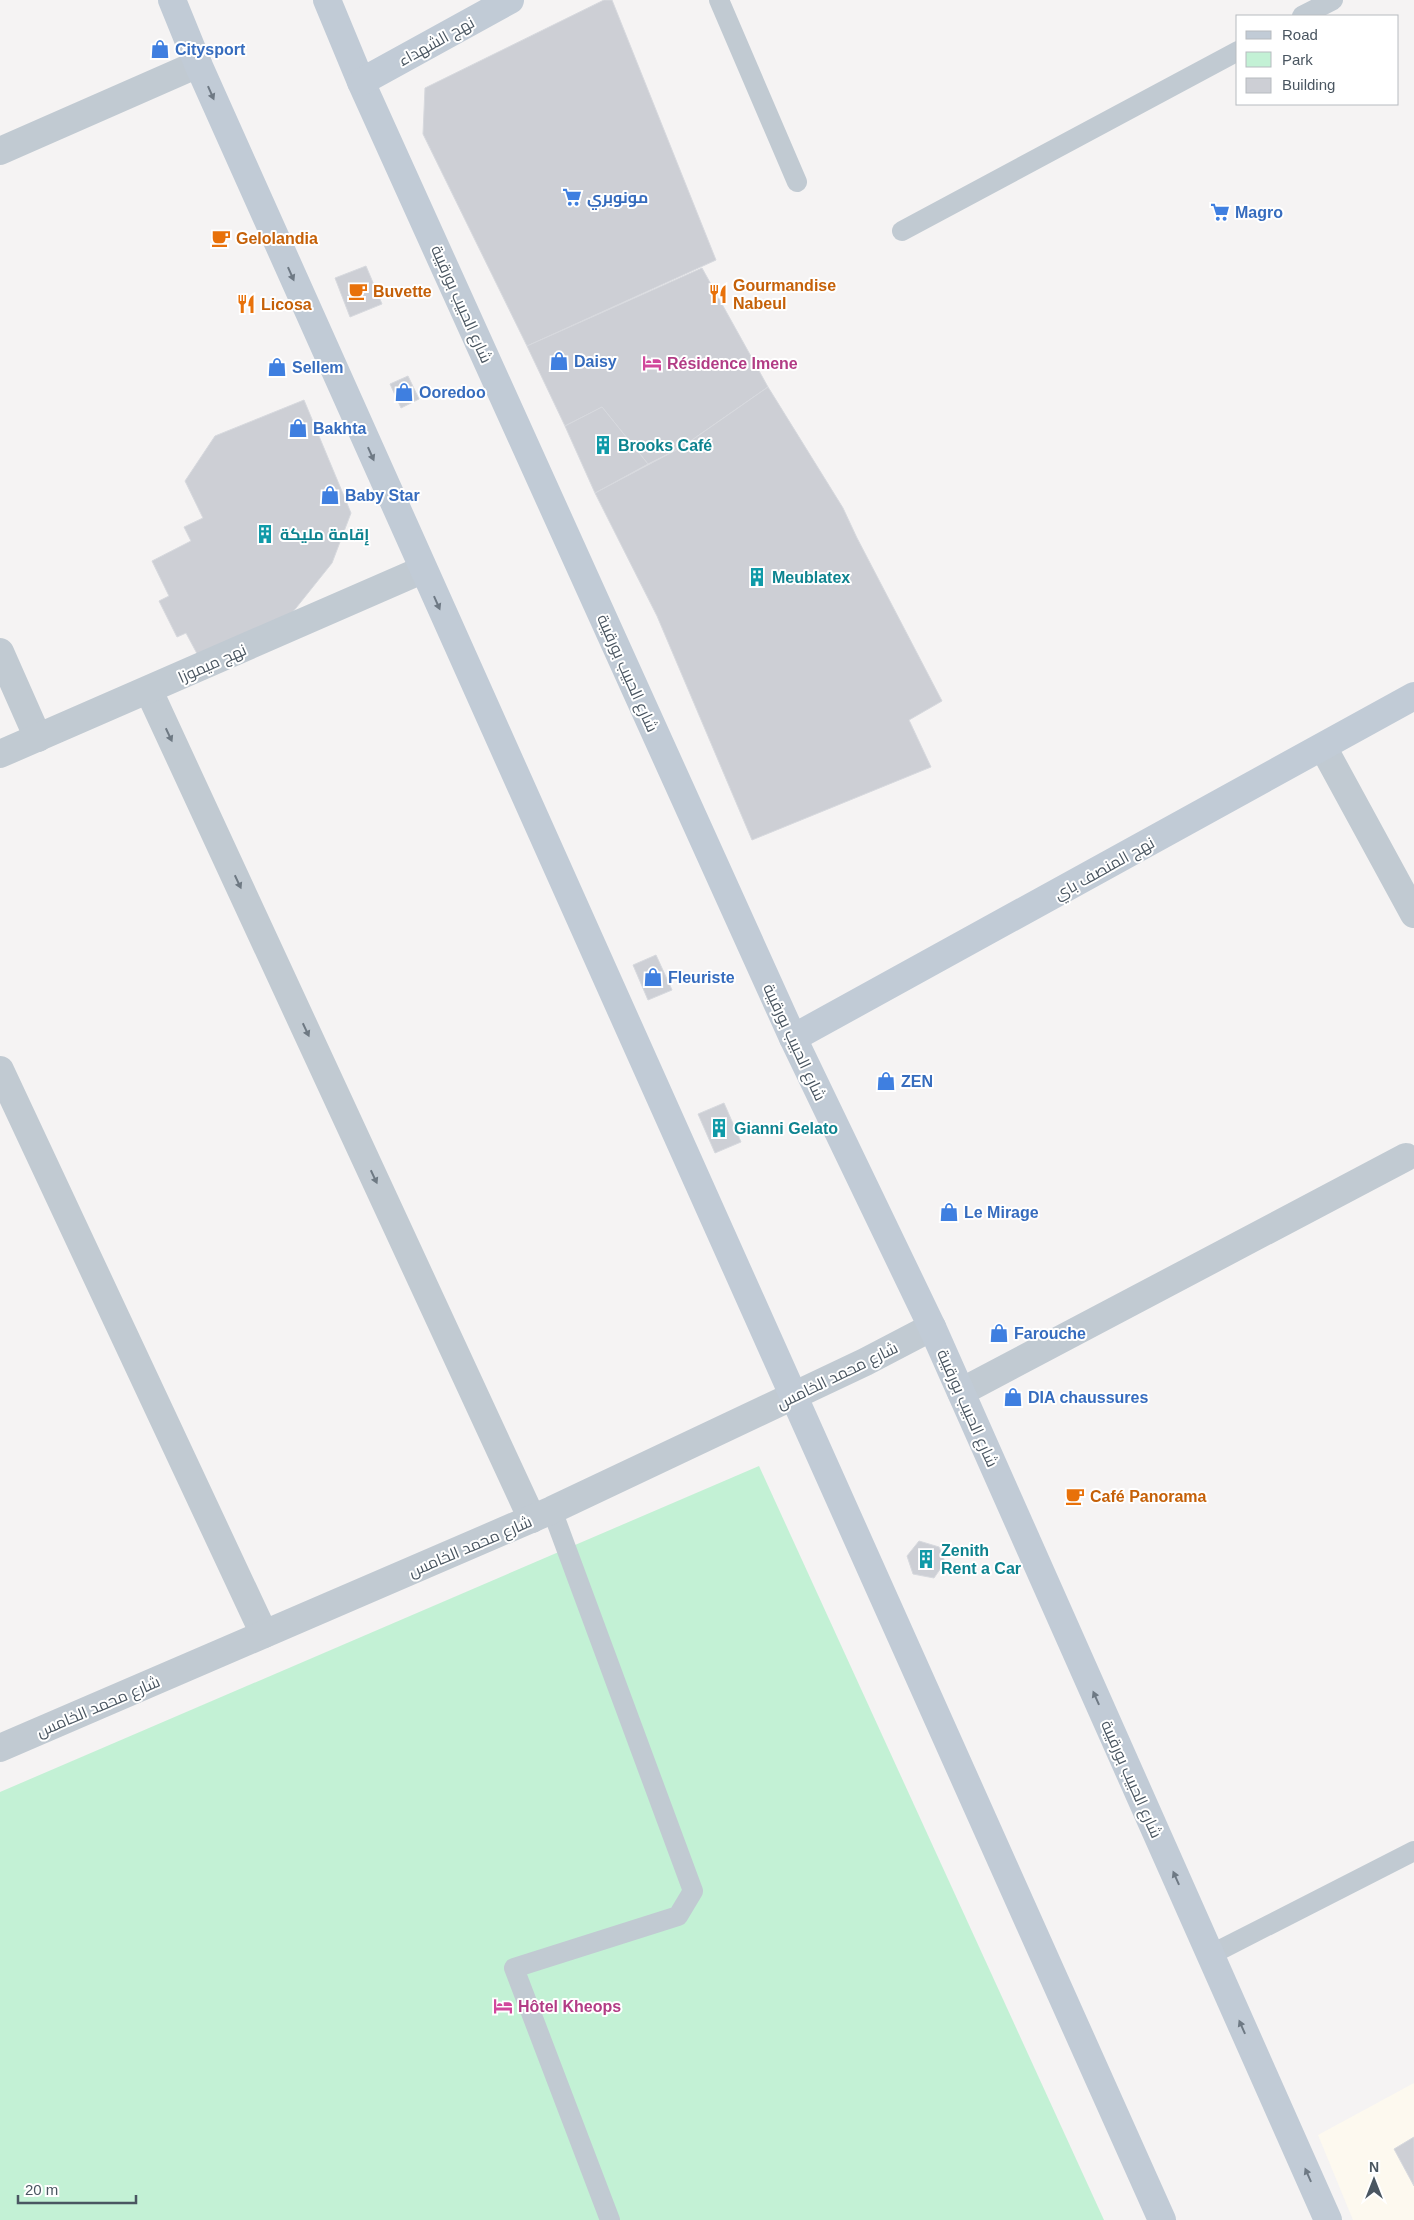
<svg xmlns="http://www.w3.org/2000/svg" width="1414" height="2220" font-family="Helvetica,Cairo,sans-serif">
<style>
.commercial{fill:#fdf9ef}
.green{fill:#c3f1d5}
.building{fill:#cdcfd5;stroke:#d7d9de}
.lines{fill:none;stroke-linecap:round;stroke-linejoin:round}
.lane{stroke:#c1cad2;stroke-width:20}
.street{stroke:#c1cad2;stroke-width:28}
.secondary{stroke:#c1cbd6;stroke-width:28}
.oneway{fill:#6e7984}
.oneway2{fill:#6e7983}
.labels{text-anchor:middle;stroke-width:4;stroke-linejoin:round;paint-order:stroke}
.street-label{font-size:16px;fill:#4a5661;stroke:#fff}
.shop-label{font-size:16px;font-weight:bold;fill:#366cbe;stroke:#fff;text-anchor:start}
.food-label{font-size:16px;font-weight:bold;fill:#c56008;stroke:#fff;text-anchor:start}
.hotel-label{font-size:16px;font-weight:bold;fill:#b23c85;stroke:#fff;text-anchor:start}
.culture-label{font-size:16px;font-weight:bold;fill:#0d838f;stroke:#fff;text-anchor:start}
</style>
<rect width="100%" height="100%" fill="#f5f3f3"/>
<!-- commercial -->
<polygon class="commercial" points="1414,2083 1414,2220 1353,2220 1318,2135"/>
<!-- green -->
<polygon class="green" points="759,1466 1104,2220 0,2220 0,1792"/>
<!-- building -->
<g class="building">
<polygon points="604,0 612,0 716,260 527,346 423,134 425,88"/>
<polygon points="366,266 382,304 350,317 335,278"/>
<polygon points="702,268 768,387 682,447 648,464 602,407 565,426 527,346"/>
<polygon points="408,376 419,399 401,408 390,384"/>
<polygon points="768,387 843,508 857,538 942,701 909,720 931,767 752,840 657,616 595,493 682,447"/>
<polygon points="304,400 351,513 332,563 288,618 201,661 186,633 177,637 159,601 169,596 152,561 191,541 184,527 203,518 185,481 215,436"/>
<polygon points="602,407 648,464 595,493 565,426"/>
<polygon points="656,955 672,990 648,1000 633,965"/>
<polygon points="724,1103 741,1142 715,1153 698,1114"/>
<polygon points="919,1541 939,1547 945,1562 934,1578 913,1574 907,1556"/>
<polygon points="1414,2137 1414,2186 1394,2149"/>
</g>
<g class="lines">
<!-- lane -->
<g class="lane">
<polyline points="719,0 797,182"/>
<polyline points="1302,16 1333,0"/>
<polyline points="902,231 1238,51"/>
<polyline points="552,1510 693,1891 678,1916 514,1968 610,2220"/>
<polyline points="1210,1955 1414,1851"/>
</g>
<!-- street -->
<g class="street">
<polyline points="0,151 198,64"/>
<polyline points="0,652 38,738"/>
<polyline points="149,691 532,1519"/>
<polyline points="1323,747 1414,914"/>
<polyline points="0,754 422,570"/>
<polyline points="0,1070 264,1634"/>
<polyline points="961,1392 1406,1157"/>
<polyline points="0,1748 552,1510 865,1362 932,1327"/>
</g>
<!-- secondary -->
<g class="secondary">
<polyline points="172,0 198,64 1162,2220"/>
<polyline points="327,0 361,82 793,1038 932,1327 1328,2220"/>
<polyline points="361,82 510,0"/>
<polyline points="793,1038 1414,696"/>
</g>
</g>
<!-- one-way arrows -->
<defs><path id="oneway-solid" d="M-6-.8H1V-3.2L6.5 0L1 3.2V.8H-6Z" transform="scale(1.25)"/></defs>
<g class="oneway">
<use href="#oneway-solid" transform="translate(211 93) rotate(66)"/>
<use href="#oneway-solid" transform="translate(291 274) rotate(66)"/>
<use href="#oneway-solid" transform="translate(371 454) rotate(66)"/>
<use href="#oneway-solid" transform="translate(437 603) rotate(66)"/>
<use href="#oneway-solid" transform="translate(1096 1698) rotate(-114)"/>
<use href="#oneway-solid" transform="translate(1176 1878) rotate(-114)"/>
<use href="#oneway-solid" transform="translate(1242 2027) rotate(-114)"/>
<use href="#oneway-solid" transform="translate(1308 2175) rotate(-114)"/>
</g>
<g class="oneway2">
<use href="#oneway-solid" transform="translate(169 735) rotate(65)"/>
<use href="#oneway-solid" transform="translate(238 882) rotate(65)"/>
<use href="#oneway-solid" transform="translate(306 1030) rotate(65)"/>
<use href="#oneway-solid" transform="translate(374 1177) rotate(65)"/>
</g>
<!-- icons -->
<defs>
<g id="shop-bare" transform="scale(1.5)"><path d="M-5-2.5h2.3a2.7 3.5 0 0 1 5.4 0H5L5.5 6h-11ZM-1.5-2.5h3a1.5 2.3 0 0 0-3 0Z" fill="#3f7fe0" stroke="#fff" stroke-width="2.5" paint-order="stroke"/></g>
<g id="supermarket-bare" transform="scale(1.5)"><path d="M-6-5.5h2.5l.6 2H6L4.5 2H-2.5L-4.4-4H-6ZM-1.5 3.2a1.3 1.3 0 1 0 .1 0ZM3 3.2a1.3 1.3 0 1 0 .1 0Z" fill="#3f7fe0" stroke="#fff" stroke-width="2.5" paint-order="stroke"/></g>
<g id="cafe-bare" transform="scale(1.5)"><path d="M-5.5-4.5H6V0H3Q3 3.5 0 3.5H-2.5Q-5.5 3.5-5.5 0ZM3-3.2v2h1.7v-2ZM-6 4.5H4V6H-6Z" fill="#e8710a" stroke="#fff" stroke-width="2.5" paint-order="stroke"/></g>
<g id="restaurant-bare" transform="scale(1.5)"><path d="M-5-6h1v4h1v-4h1v4h1v-4h1v5L-1.5 .5V6h-2V.5L-5-1ZM5-6V6H3V1.5H1.5Q1.5-4 5-6Z" fill="#e8710a" stroke="#fff" stroke-width="2.5" paint-order="stroke"/></g>
<g id="hotel-bare" transform="scale(1.5)"><path d="M-6-4.5h1.5V1H6V5H4.5V3h-9V5H-6ZM-4 0a1.8 1.8 0 1 1 3.6 0ZM.5 0V-2.5h3Q6-2.5 6 0Z" fill="#d1479c" stroke="#fff" stroke-width="2.5" paint-order="stroke"/></g>
<g id="building-bare" transform="scale(1.5)"><path d="M-4-6H4V6H1V3H-1V6H-4ZM-2.5-4.3h1.7v1.8h-1.7ZM.8-4.3h1.7v1.8H.8ZM-2.5-1h1.7V.8h-1.7ZM.8-1h1.7V.8H.8Z" fill="#0f9aa8" stroke="#fff" stroke-width="2.5" paint-order="stroke"/></g>
</defs>
<g fill-rule="evenodd">
<use href="#shop-bare" x="160" y="49"/>
<use href="#supermarket-bare" x="572" y="197"/>
<use href="#supermarket-bare" x="1220" y="212"/>
<use href="#cafe-bare" x="221" y="238"/>
<use href="#cafe-bare" x="358" y="291"/>
<use href="#restaurant-bare" x="718" y="294"/>
<use href="#restaurant-bare" x="246" y="304"/>
<use href="#shop-bare" x="559" y="361"/>
<use href="#hotel-bare" x="652" y="363"/>
<use href="#shop-bare" x="277" y="367"/>
<use href="#shop-bare" x="404" y="392"/>
<use href="#shop-bare" x="298" y="428"/>
<use href="#building-bare" x="603" y="445"/>
<use href="#shop-bare" x="330" y="495"/>
<use href="#building-bare" x="265" y="534"/>
<use href="#building-bare" x="757" y="577"/>
<use href="#shop-bare" x="653" y="977"/>
<use href="#shop-bare" x="886" y="1081"/>
<use href="#building-bare" x="719" y="1128"/>
<use href="#shop-bare" x="949" y="1212"/>
<use href="#shop-bare" x="999" y="1333"/>
<use href="#shop-bare" x="1013" y="1397"/>
<use href="#cafe-bare" x="1075" y="1496"/>
<use href="#building-bare" x="926" y="1559"/>
<use href="#hotel-bare" x="503" y="2006"/>
</g>
<g class="labels">
<!-- street labels -->
<g class="street-label">
<text transform="translate(436 41) rotate(-29)" y="6">نهج الشهداء</text>
<text transform="translate(462 304) rotate(66)" y="6">شارع الحبيب بورقيبة</text>
<text transform="translate(212 663) rotate(-24)" y="6">نهج ميموزا</text>
<text transform="translate(628 673) rotate(66)" y="6">شارع الحبيب بورقيبة</text>
<text transform="translate(1104 868) rotate(-29)" y="6">نهج المنصف باي</text>
<text transform="translate(795 1042) rotate(65)" y="6">شارع الحبيب بورقيبة</text>
<text transform="translate(837 1375) rotate(-26)" y="6">شارع محمد الخامس</text>
<text transform="translate(968 1408) rotate(66)" y="6">شارع الحبيب بورقيبة</text>
<text transform="translate(470 1546) rotate(-23)" y="6">شارع محمد الخامس</text>
<text transform="translate(98 1706) rotate(-23)" y="6">شارع محمد الخامس</text>
<text transform="translate(1132 1779) rotate(66)" y="6">شارع الحبيب بورقيبة</text>
</g>
<!-- shop labels -->
<g class="shop-label">
<text x="175" y="55">Citysport</text>
<text x="587" y="203">مونوبري</text>
<text x="1235" y="218">Magro</text>
<text x="574" y="367">Daisy</text>
<text x="292" y="373">Sellem</text>
<text x="419" y="398">Ooredoo</text>
<text x="313" y="434">Bakhta</text>
<text x="345" y="501">Baby Star</text>
<text x="668" y="983">Fleuriste</text>
<text x="901" y="1087">ZEN</text>
<text x="964" y="1218">Le Mirage</text>
<text x="1014" y="1339">Farouche</text>
<text x="1028" y="1403">DIA chaussures</text>
</g>
<!-- food labels -->
<g class="food-label">
<text x="236" y="244">Gelolandia</text>
<text x="733" y="291">Gourmandise<tspan x="733" dy="18">Nabeul</tspan></text>
<text x="373" y="297">Buvette</text>
<text x="261" y="310">Licosa</text>
<text x="1090" y="1502">Café Panorama</text>
</g>
<!-- hotel labels -->
<g class="hotel-label">
<text x="667" y="369">Résidence Imene</text>
<text x="518" y="2012">Hôtel Kheops</text>
</g>
<!-- culture labels -->
<g class="culture-label">
<text x="618" y="451">Brooks Café</text>
<text x="280" y="540">إقامة مليكة</text>
<text x="772" y="583">Meublatex</text>
<text x="734" y="1134">Gianni Gelato</text>
<text x="941" y="1556">Zenith<tspan x="941" dy="18">Rent a Car</tspan></text>
</g>
</g>
<!-- legend -->
<rect x="1236" y="15" width="162" height="90" fill="#ffffff" stroke="#b7bbc0"/>
<rect x="1246" y="31" width="25" height="8" fill="#c1cbd6" stroke="#b7bbc0"/>
<text x="1282" y="40" font-size="15" fill="#4a5661">Road</text>
<rect x="1246" y="52" width="25" height="15" fill="#c3f1d5" stroke="#b7bbc0"/>
<text x="1282" y="65" font-size="15" fill="#4a5661">Park</text>
<rect x="1246" y="78" width="25" height="15" fill="#cdcfd5" stroke="#b7bbc0"/>
<text x="1282" y="90" font-size="15" fill="#4a5661">Building</text>
<!-- north arrow -->
<g transform="translate(1374 2180)" stroke="#ffffff" stroke-width="4" paint-order="stroke">
<path d="M0-4L9 19L0 12L-9 19Z" fill="#4a5661"/>
<text y="-8" font-size="14" font-weight="bold" text-anchor="middle" fill="#4a5661">N</text>
</g>
<!-- scale -->
<path d="M18 2195v8h118v-8" fill="none" stroke="#4a5661" stroke-width="2.5"/>
<text x="25" y="2195" font-size="15" fill="#4a5661" stroke="#ffffff" stroke-width="4" paint-order="stroke">20 m</text>
</svg>
